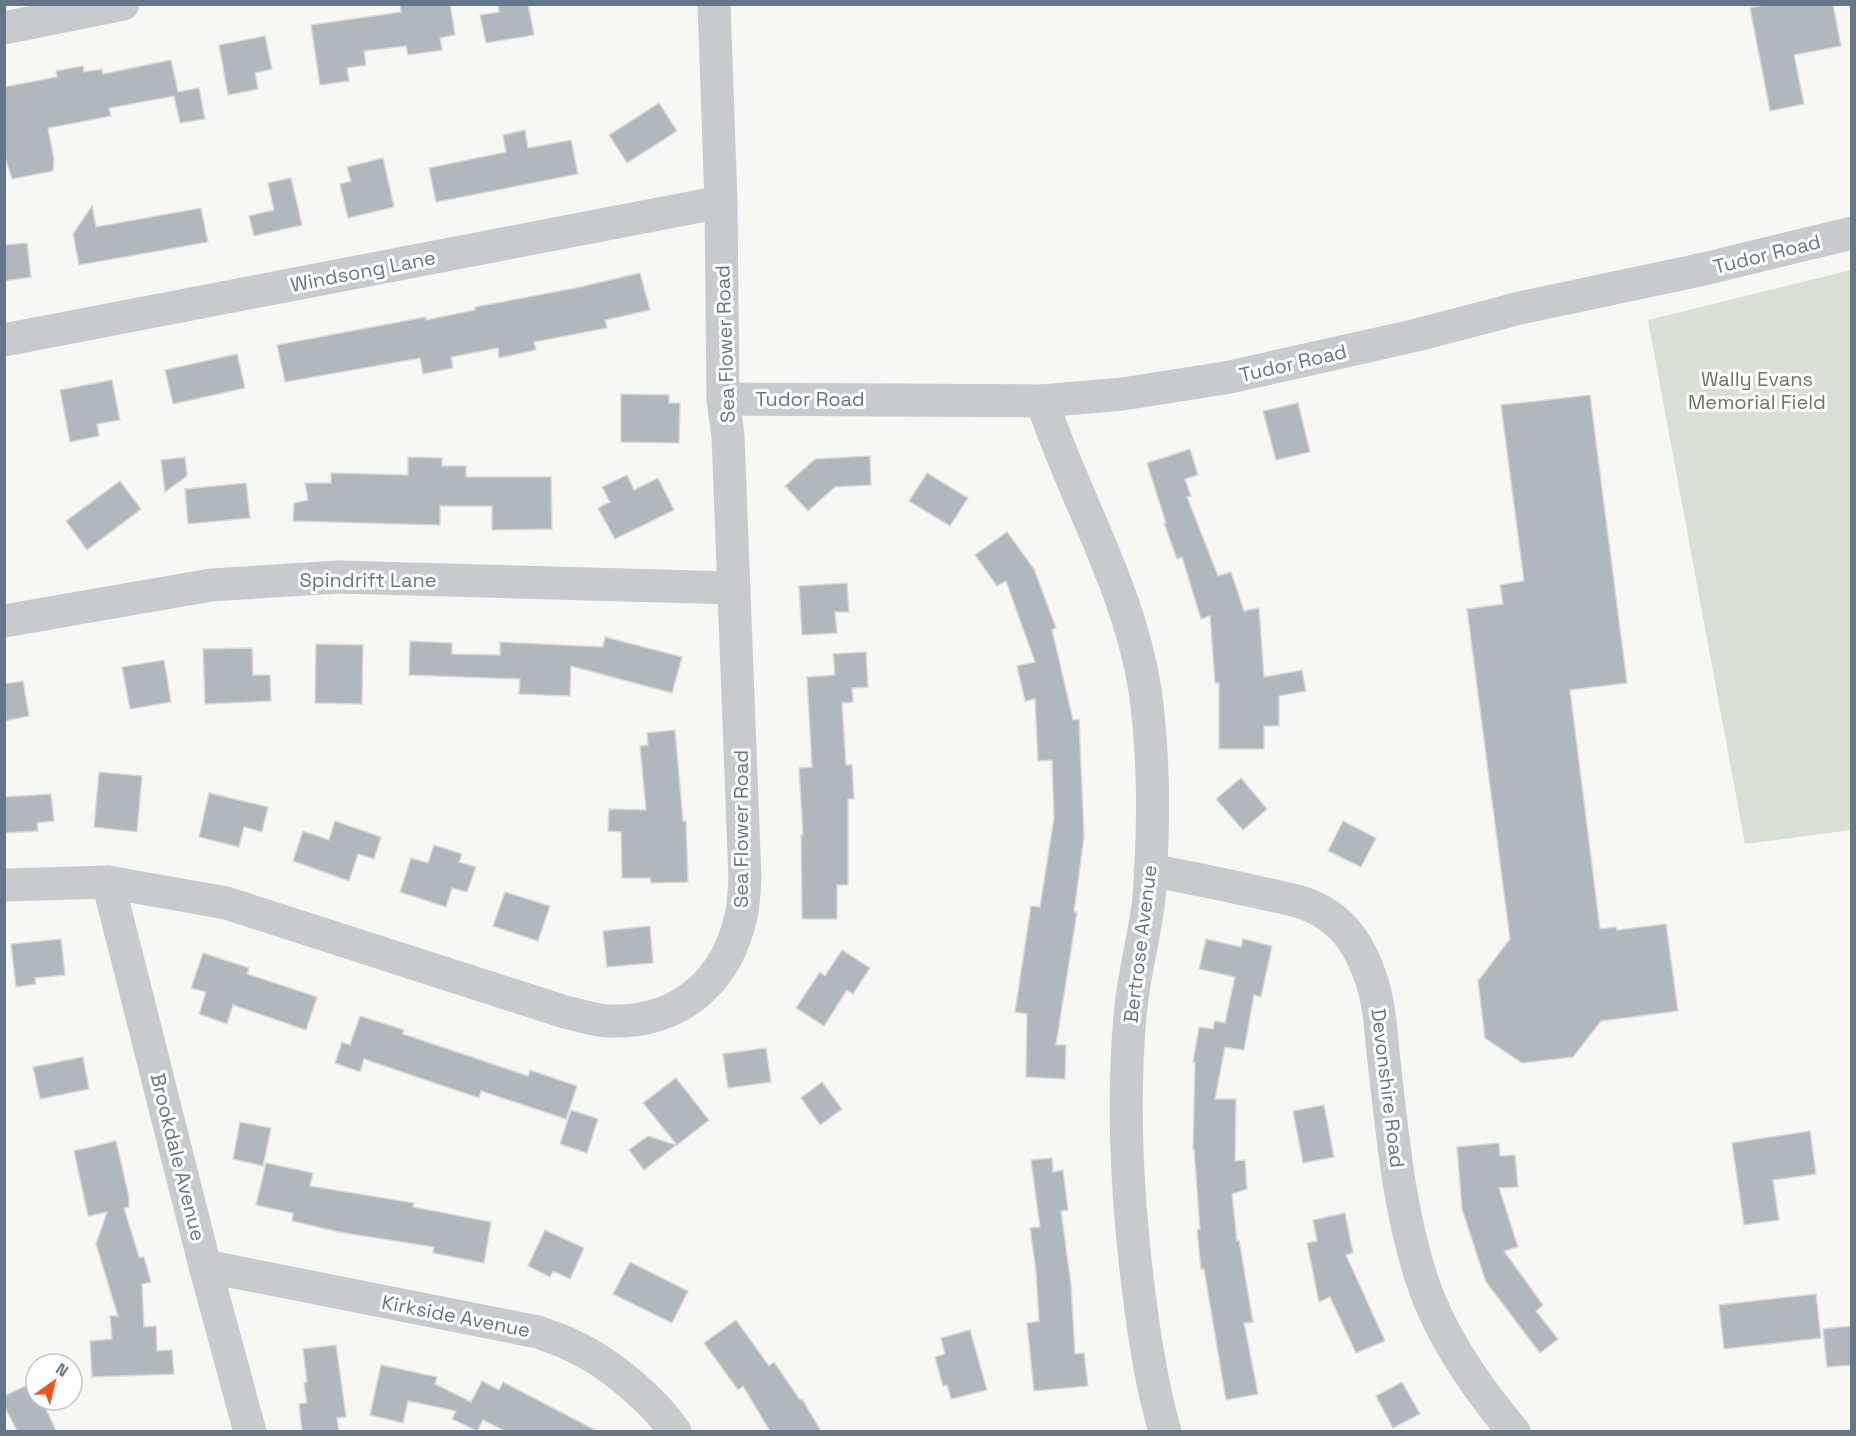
<svg xmlns="http://www.w3.org/2000/svg" width="1856" height="1436" font-family="'Space Grotesk',sans-serif">
<style>
.green{fill:#d8e0d4}
.building{fill:#b0b7bd;stroke:#d9d9d6;stroke-width:1.5}
.lines{fill:none;stroke-linecap:round;stroke-linejoin:round}
.minor{stroke:#c7cbce;stroke-width:33}
.labels{text-anchor:middle;stroke-width:6;stroke-linejoin:round;paint-order:stroke}
.street-label{font-size:20px;fill:#647687;stroke:#fff}
.park-label{font-size:20px;fill:#64795f;stroke:#fff}
</style>
<rect width="100%" height="100%" fill="#f7f7f4"/>
<!-- green -->
<polygon class="green" points="1851,270 1851,830 1745,844 1648,320"/>
<!-- building -->
<g class="building">
<polygon points="400,4 450,4 455,35 440,38 442,50 408,55 406,46 364,51 366,65 347,68 349,81 320,85 311,25 401,12"/>
<polygon points="498,4 528,4 534,35 486,43 480,15 499,12"/>
<polygon points="1767,4 1833,4 1841,46 1794,55 1804,104 1770,111 1750,8"/>
<polygon points="265,36 272,69 255,73 258,89 228,95 219,45"/>
<polygon points="171,60 178,92 199,88 205,119 180,123 174,96 109,108 111,116 48,128 54,159 53,171 12,179 4,154 4,87 57,77 56,71 83,66 84,72 102,69 103,74"/>
<polygon points="659,103 677,131 627,163 609,135"/>
<polygon points="525,130 528,148 571,140 578,174 436,202 429,168 506,152 503,135"/>
<polygon points="383,158 394,207 348,218 340,184 351,181 347,167"/>
<polygon points="291,178 302,225 254,236 249,216 274,210 268,183"/>
<polygon points="92,206 96,227 201,208 208,242 79,265 73,234"/>
<polygon points="27,243 31,277 4,281 4,245"/>
<polygon points="640,273 650,310 605,320 607,328 534,342 536,350 499,358 498,348 451,357 453,368 423,374 420,358 285,382 277,345 426,317 426,320 475,310 475,307 576,288"/>
<polygon points="237,354 245,388 173,404 165,370"/>
<polygon points="112,380 120,420 97,424 99,436 70,442 60,390"/>
<polygon points="621,394 669,395 669,403 680,403 679,443 621,442"/>
<polygon points="1590,395 1627,683 1570,690 1600,929 1616,927 1617,930 1666,924 1678,1011 1601,1021 1573,1057 1522,1063 1485,1038 1478,981 1510,939 1467,609 1503,604 1500,585 1524,581 1501,405"/>
<polygon points="1298,403 1310,452 1276,460 1263,411"/>
<polygon points="1190,449 1198,475 1185,479 1191,496 1187,497 1218,576 1231,572 1244,611 1259,608 1264,677 1302,670 1306,691 1279,696 1279,726 1264,726 1264,749 1219,749 1219,683 1215,683 1210,616 1201,619 1182,557 1177,559 1164,523 1166,523 1147,463"/>
<polygon points="870,456 871,485 835,487 808,511 785,486 815,459"/>
<polygon points="185,457 187,476 165,492 161,460"/>
<polygon points="408,457 442,458 442,466 466,466 466,477 551,477 552,529 492,530 492,506 440,506 440,525 293,521 294,503 308,500 305,483 331,483 331,473 408,475"/>
<polygon points="927,473 968,498 950,526 909,501"/>
<polygon points="627,475 634,490 658,478 674,510 615,539 598,508 610,502 602,487"/>
<polygon points="120,481 141,509 87,550 66,521"/>
<polygon points="246,483 250,518 188,524 185,489"/>
<polygon points="1007,532 1034,569 1056,628 1052,630 1073,720 1079,719 1084,836 1074,912 1077,912 1056,1045 1066,1045 1065,1079 1026,1077 1027,1014 1015,1012 1031,906 1040,907 1054,818 1052,760 1038,761 1035,699 1025,701 1017,666 1035,662 1006,581 997,586 975,555"/>
<polygon points="847,583 849,612 835,612 837,633 802,635 799,586"/>
<polygon points="605,637 682,657 672,693 571,666 570,696 519,694 520,679 409,675 410,641 452,643 452,654 500,655 500,642 603,647"/>
<polygon points="316,644 363,645 362,704 315,703"/>
<polygon points="252,648 253,675 270,675 271,701 205,704 203,649"/>
<polygon points="866,652 868,687 852,688 853,702 842,703 846,765 852,765 854,799 848,799 848,885 837,885 837,919 802,919 801,835 803,835 799,768 812,767 807,677 835,675 833,654"/>
<polygon points="164,660 171,702 130,709 122,667"/>
<polygon points="23,681 29,716 4,721 4,684"/>
<polygon points="675,730 683,821 686,821 688,882 651,883 650,878 622,878 621,832 608,831 609,809 646,810 640,746 648,745 647,733"/>
<polygon points="99,772 142,776 137,832 94,827"/>
<polygon points="1241,778 1267,809 1243,830 1216,799"/>
<polygon points="209,793 268,807 262,832 244,827 239,847 199,837"/>
<polygon points="51,794 54,821 37,823 38,831 4,833 4,797"/>
<polygon points="335,821 381,837 374,859 358,854 349,881 293,861 303,831 329,840"/>
<polygon points="1343,821 1376,838 1361,867 1328,851"/>
<polygon points="434,845 462,854 459,862 476,867 467,892 452,888 446,907 400,892 411,858 428,863"/>
<polygon points="505,892 550,906 538,941 493,926"/>
<polygon points="650,926 653,963 607,967 603,931"/>
<polygon points="61,939 65,975 35,978 36,984 16,987 11,944"/>
<polygon points="1206,939 1241,947 1243,939 1272,946 1261,997 1254,995 1244,1050 1225,1047 1215,1099 1236,1099 1235,1161 1245,1160 1247,1189 1232,1194 1237,1241 1239,1240 1253,1322 1244,1323 1258,1394 1226,1400 1204,1269 1201,1269 1197,1230 1200,1229 1194,1149 1193,1149 1195,1062 1193,1062 1199,1027 1213,1029 1215,1021 1225,1023 1235,977 1199,969"/>
<polygon points="842,950 870,968 853,994 847,990 824,1026 796,1008 820,972 825,976"/>
<polygon points="203,953 249,968 247,974 317,997 306,1030 233,1005 227,1024 199,1014 206,992 191,988"/>
<polygon points="360,1016 404,1030 403,1034 528,1076 530,1070 577,1086 566,1119 481,1091 479,1098 364,1059 360,1072 335,1063 342,1042 350,1045"/>
<polygon points="766,1048 771,1082 728,1088 723,1054"/>
<polygon points="83,1057 89,1089 40,1099 33,1067"/>
<polygon points="676,1078 709,1120 677,1145 643,1103"/>
<polygon points="822,1082 842,1109 820,1125 801,1098"/>
<polygon points="1324,1105 1334,1157 1303,1163 1293,1111"/>
<polygon points="571,1110 598,1119 587,1153 560,1144"/>
<polygon points="240,1122 271,1128 263,1166 233,1159"/>
<polygon points="1810,1131 1816,1174 1773,1180 1779,1220 1744,1225 1732,1143"/>
<polygon points="648,1136 676,1145 644,1170 629,1150"/>
<polygon points="116,1141 129,1197 129,1207 124,1208 139,1257 144,1257 151,1282 142,1284 144,1327 156,1326 157,1351 172,1350 174,1374 92,1377 90,1341 112,1339 110,1316 118,1316 96,1244 107,1212 88,1216 74,1151"/>
<polygon points="1499,1143 1500,1156 1515,1155 1518,1187 1499,1188 1518,1247 1504,1251 1543,1305 1536,1311 1558,1339 1540,1353 1486,1282 1462,1209 1457,1147"/>
<polygon points="1052,1158 1053,1172 1063,1170 1068,1210 1061,1211 1071,1285 1075,1354 1084,1353 1088,1386 1034,1391 1027,1323 1039,1321 1036,1271 1030,1228 1040,1227 1031,1160"/>
<polygon points="266,1163 313,1173 310,1186 414,1203 413,1207 491,1222 484,1263 433,1253 434,1247 339,1232 292,1221 293,1213 256,1205"/>
<polygon points="1345,1213 1353,1253 1346,1255 1385,1341 1356,1353 1330,1297 1319,1302 1307,1243 1317,1241 1313,1220"/>
<polygon points="545,1230 584,1248 570,1279 553,1271 550,1277 528,1266"/>
<polygon points="630,1262 688,1291 672,1323 613,1294"/>
<polygon points="1816,1294 1821,1338 1724,1349 1719,1305"/>
<polygon points="736,1320 769,1366 774,1362 800,1400 802,1399 821,1431 770,1431 743,1386 738,1390 704,1343"/>
<polygon points="1851,1326 1851,1365 1827,1367 1823,1329"/>
<polygon points="970,1330 987,1390 951,1399 947,1385 943,1386 935,1357 945,1354 941,1338"/>
<polygon points="336,1345 346,1417 337,1418 339,1431 302,1431 299,1404 307,1403 304,1383 307,1382 303,1349"/>
<polygon points="381,1365 437,1377 435,1384 471,1402 482,1381 499,1390 503,1382 597,1431 505,1431 483,1420 477,1431 452,1419 456,1411 408,1401 403,1423 370,1415"/>
<polygon points="34,1382 36,1387 36,1400 42,1400 56,1431 17,1431 4,1405 4,1396"/>
<polygon points="1402,1382 1420,1414 1393,1428 1376,1396"/>
</g>
<g class="lines">
<!-- minor -->
<g class="minor">
<polyline points="4,28 123,4"/>
<polyline points="4,340 721,202"/>
<polyline points="723,399 1042,401 1123,394 1230,377 1417,335 1524,307 1704,269 1852,233"/>
<path d="M1042,401C1074,498 1129,587 1145,690C1153,747 1154,807 1151,864C1150,878 1150,893 1148,906C1143,943 1133,979 1130,1016C1122,1107 1127,1196 1138,1286C1144,1335 1151,1383 1165,1432"/>
<polyline points="4,621 211,585 338,577 734,588"/>
<path d="M1150,870C1186,877 1222,884 1257,892C1281,898 1306,900 1326,914C1348,928 1362,952 1370,976C1381,1006 1381,1039 1385,1070C1393,1141 1400,1213 1422,1280C1440,1336 1476,1387 1514,1432"/>
<polyline points="108,882 205,1266 250,1432"/>
<path d="M4,885L108,882L226,903L565,1012C580,1015 596,1021 610,1021C681,1023 729,980 742,911C744,900 744,889 745,879L728,436L723,399L721,202L714,4"/>
<path d="M205,1266L538,1332C550,1337 562,1340 573,1346C607,1361 654,1400 675,1432"/>
</g>
</g>
<g class="labels">
<!-- street labels -->
<g class="street-label">
<text transform="translate(1767 254) rotate(-14)" y="7">Tudor Road</text>
<text transform="translate(363 271) rotate(-11)" y="7">Windsong Lane</text>
<text transform="translate(725 344) rotate(-92)" y="7">Sea Flower Road</text>
<text transform="translate(1293 363) rotate(-13)" y="7">Tudor Road</text>
<text x="810" y="406">Tudor Road</text>
<text x="368" y="587">Spindrift Lane</text>
<text transform="translate(741 829) rotate(-90)" y="7">Sea Flower Road</text>
<text transform="translate(1140 944) rotate(-83)" y="7">Bertrose Avenue</text>
<text transform="translate(1388 1088) rotate(83)" y="7">Devonshire Road</text>
<text transform="translate(178 1157) rotate(76)" y="7">Brookdale Avenue</text>
<text transform="translate(456 1316) rotate(11)" y="7">Kirkside Avenue</text>
</g>
<!-- park labels -->
<g class="park-label">
<text x="1757" y="386">Wally Evans<tspan x="1757" dy="23">Memorial Field</tspan></text>
</g>
</g>
<!-- border -->
<rect width="1856" height="1436" fill="none" stroke="#647687" stroke-width="12"/>
<!-- north arrow -->
<g transform="translate(54 1382) rotate(34)"><circle r="28" fill="#ffffff" stroke="#c1c8cf" stroke-width="1.5"/>
<path d="M0-4.5L10 22L0 15L-10 22Z" fill="#f1531a"/>
<text y="-9" font-size="16" font-weight="bold" text-anchor="middle" fill="#647687">N</text>
</g>
</svg>
